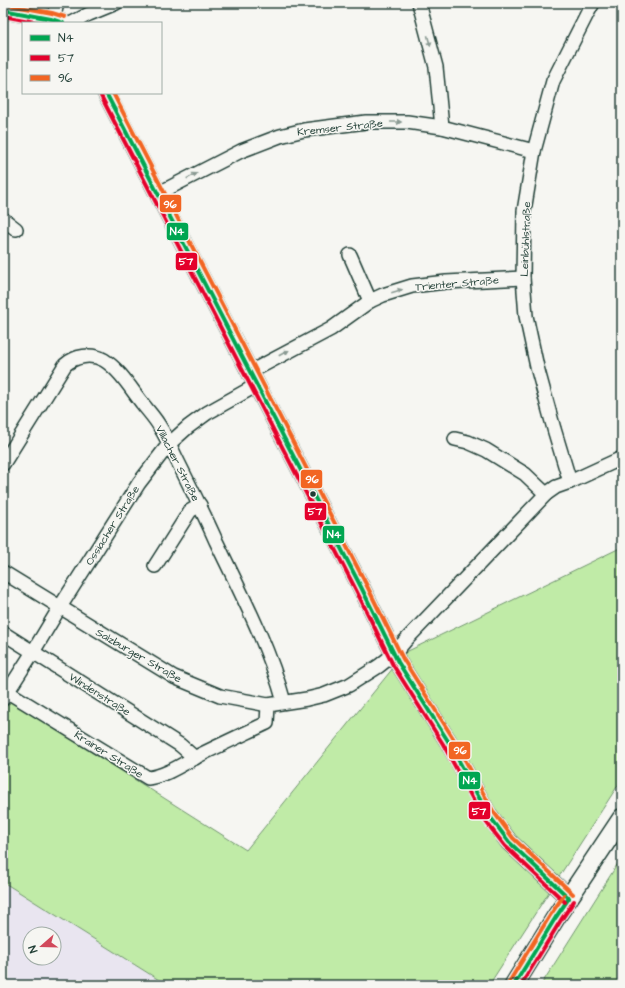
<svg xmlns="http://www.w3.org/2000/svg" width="625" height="988" font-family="'Architects Daughter',sans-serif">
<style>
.built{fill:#e9e5f0;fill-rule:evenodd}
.green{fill:#c0eba7;stroke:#70946e}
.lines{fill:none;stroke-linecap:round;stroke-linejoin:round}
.minor-casing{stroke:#1f3d34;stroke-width:16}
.tertiary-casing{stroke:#1f3d34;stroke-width:19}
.secondary-casing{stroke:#1f3d34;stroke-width:21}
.minor{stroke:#f6f6f2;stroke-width:13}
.tertiary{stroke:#f6f6f2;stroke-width:16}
.secondary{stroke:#f6f6f2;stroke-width:18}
.bus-1-casing{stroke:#f6f6f2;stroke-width:7}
.bus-2-casing{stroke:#f6f6f2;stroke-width:7}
.bus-3-casing{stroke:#f6f6f2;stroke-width:7}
.bus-1{stroke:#00a651;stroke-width:4}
.bus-2{stroke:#e4002b;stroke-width:4}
.bus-3{stroke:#f26522;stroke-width:4}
.oneway{fill:#8a9a93}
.bus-dot{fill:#1f3d34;stroke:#f6f6f2;stroke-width:1.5}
.labels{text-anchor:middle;stroke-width:3;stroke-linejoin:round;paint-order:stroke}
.street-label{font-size:11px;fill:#1f3d34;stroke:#f6f6f2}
.line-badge{stroke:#f6f6f2;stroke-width:1.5}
.badge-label{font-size:11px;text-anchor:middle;font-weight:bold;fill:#fff}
</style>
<rect width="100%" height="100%" fill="#f6f6f2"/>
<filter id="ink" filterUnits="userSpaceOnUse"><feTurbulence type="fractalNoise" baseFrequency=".025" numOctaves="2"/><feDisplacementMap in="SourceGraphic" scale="8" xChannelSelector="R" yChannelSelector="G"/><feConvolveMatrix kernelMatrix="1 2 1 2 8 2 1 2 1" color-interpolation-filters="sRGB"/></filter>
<g filter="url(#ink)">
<!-- built -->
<path class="built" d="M3,882L167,985H3ZM30,934H54V958H30Z"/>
<!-- green -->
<g class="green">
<polygon points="622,547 622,779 489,985 167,985 3,882 3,696 246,850 406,652"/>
<polygon points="622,857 622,985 541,985"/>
</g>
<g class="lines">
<!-- minor casing -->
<g class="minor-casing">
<g id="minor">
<polyline points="419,3 436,67 442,127"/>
<polyline points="51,19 55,12 57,3"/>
<polyline points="72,23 89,14 116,3"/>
<polyline points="157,194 241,151 280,136 304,130 366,122 407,122 442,127 534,151"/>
<polyline points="3,219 16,229"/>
<polyline points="350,255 370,301"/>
<polyline points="250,372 331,329 370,301 383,295 412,286 446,282 523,278"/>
<polyline points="455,439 468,442 486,450 525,474 546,494"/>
<path d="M3,464L65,365C75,356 91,353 104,360C120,370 131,389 142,403C148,411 155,418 160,427C167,438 172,450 178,462C191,488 204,514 216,541C241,593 269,647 284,702"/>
<polyline points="570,482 554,429 537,367 526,316 523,278 524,211 534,151 553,81 588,12 593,3"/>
<polyline points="155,566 190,511 200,505"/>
<polyline points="3,572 174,677 220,696 268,705 307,699 324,695 349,685 379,666 394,654 405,641 546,494 556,487 570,482 622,458"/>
<polyline points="3,633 180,745 195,758"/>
<path d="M3,689L148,778C165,776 181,765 196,757C220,745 244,734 267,723L268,705"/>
<polyline points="3,699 33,652 60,607 139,483 169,444 188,427 207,413 257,385"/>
</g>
</g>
<!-- tertiary casing -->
<g class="tertiary-casing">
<g id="tertiary">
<polyline points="3,10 51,19 63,23"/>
<polyline points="106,93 361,587 398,662 448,741 488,814 509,842 569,898"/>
</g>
</g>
<!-- secondary casing -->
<g class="secondary-casing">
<polyline id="secondary" points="514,985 556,917 622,818"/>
</g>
<!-- minor -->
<use href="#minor" class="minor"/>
<!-- tertiary -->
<use href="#tertiary" class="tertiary"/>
<!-- secondary -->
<use href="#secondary" class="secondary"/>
<!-- bus-1 casing -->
<g class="bus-1-casing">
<g id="bus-1">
<polyline points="3,10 51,19 63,23"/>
<polyline points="106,93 361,587 398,662 448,741 488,814 509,842 569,898"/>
<polyline points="514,985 556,917 569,898"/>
</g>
</g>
<!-- bus-2 casing -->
<g class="bus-2-casing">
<g id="bus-2">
<polyline points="3,16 40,23"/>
<polyline points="101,96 356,590 393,665 443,744 483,818 505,846 565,902"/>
<polyline points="521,985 561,920 574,901"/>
</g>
</g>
<!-- bus-3 casing -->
<g class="bus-3-casing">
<g id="bus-3">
<polyline points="4,4 52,13 65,17"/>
<polyline points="113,93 366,584 403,659 453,738 493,811 513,838 573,894"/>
<polyline points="509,982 551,914 564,895"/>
</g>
</g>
<!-- bus-1 -->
<use href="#bus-1" class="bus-1"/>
<!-- bus-2 -->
<use href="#bus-2" class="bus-2"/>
<!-- bus-3 -->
<use href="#bus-3" class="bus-3"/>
</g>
<!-- one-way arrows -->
<defs><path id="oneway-solid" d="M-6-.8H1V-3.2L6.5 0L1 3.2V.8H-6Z"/></defs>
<g class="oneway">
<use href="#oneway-solid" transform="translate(429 41) rotate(75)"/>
<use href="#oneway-solid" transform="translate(396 122)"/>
<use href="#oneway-solid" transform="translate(192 176) rotate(-27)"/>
<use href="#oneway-solid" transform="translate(397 291) rotate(-16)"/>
<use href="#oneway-solid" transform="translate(284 353) rotate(-28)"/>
</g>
</g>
<!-- markers -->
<circle class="bus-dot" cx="313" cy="494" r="3.5"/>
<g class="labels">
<!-- street labels -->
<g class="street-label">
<text transform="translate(340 127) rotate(-6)" y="4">Kremser Straße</text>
<text transform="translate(525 239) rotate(-88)" y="4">Leinbühlstraße</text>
<text transform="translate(457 283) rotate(-5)" y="4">Trienter Straße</text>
<text transform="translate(178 463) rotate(63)" y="4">Villacher Straße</text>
<text transform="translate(112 525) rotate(-58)" y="4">Ossiacher Straße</text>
<text transform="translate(139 655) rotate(30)" y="4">Salzburger Straße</text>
<text transform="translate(100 694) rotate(32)" y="4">Windenstraße</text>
<text transform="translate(109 754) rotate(32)" y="4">Krainer Straße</text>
</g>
</g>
<g class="line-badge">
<rect x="159" y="194" width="23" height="19" rx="4" fill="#f26522"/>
<rect x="166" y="222" width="23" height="19" rx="4" fill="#00a651"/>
<rect x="175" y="252" width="23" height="19" rx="4" fill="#e4002b"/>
<rect x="300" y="469" width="23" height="20" rx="4" fill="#f26522"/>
<rect x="304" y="502" width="23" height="19" rx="4" fill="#e4002b"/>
<rect x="322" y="525" width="23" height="19" rx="4" fill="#00a651"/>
<rect x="448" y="741" width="23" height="19" rx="4" fill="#f26522"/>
<rect x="458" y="771" width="23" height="19" rx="4" fill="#00a651"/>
<rect x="468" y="801" width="23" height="19" rx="4" fill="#e4002b"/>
</g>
<g class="badge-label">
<text x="170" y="208">96</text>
<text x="177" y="235">N4</text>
<text x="186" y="265">57</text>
<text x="312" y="483">96</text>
<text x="315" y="515">57</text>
<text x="334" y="538">N4</text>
<text x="460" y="754">96</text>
<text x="470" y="784">N4</text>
<text x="479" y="815">57</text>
</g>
<!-- margin -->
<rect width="625" height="988" fill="none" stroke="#f6f6f2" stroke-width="16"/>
<rect x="8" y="8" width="609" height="972" fill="none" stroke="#1f3d34" stroke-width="1.5" filter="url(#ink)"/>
<!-- legend -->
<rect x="22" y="22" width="140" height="72" fill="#f6f6f2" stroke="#a0aca6"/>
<rect x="30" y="35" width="20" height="6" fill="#00a651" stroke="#a0aca6"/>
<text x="58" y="42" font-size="12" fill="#1f3d34">N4</text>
<rect x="30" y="55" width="20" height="6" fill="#e4002b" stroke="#a0aca6"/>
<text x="58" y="62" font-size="12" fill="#1f3d34">57</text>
<rect x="30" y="75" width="20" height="6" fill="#f26522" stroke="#a0aca6"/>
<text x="58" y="82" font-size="12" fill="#1f3d34">96</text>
<!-- north arrow -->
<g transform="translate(42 946) rotate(250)"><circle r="19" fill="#f6f6f2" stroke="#a0aca6"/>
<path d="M0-3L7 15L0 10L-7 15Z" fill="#d1495b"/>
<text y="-6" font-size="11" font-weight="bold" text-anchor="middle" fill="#1f3d34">N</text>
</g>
</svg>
